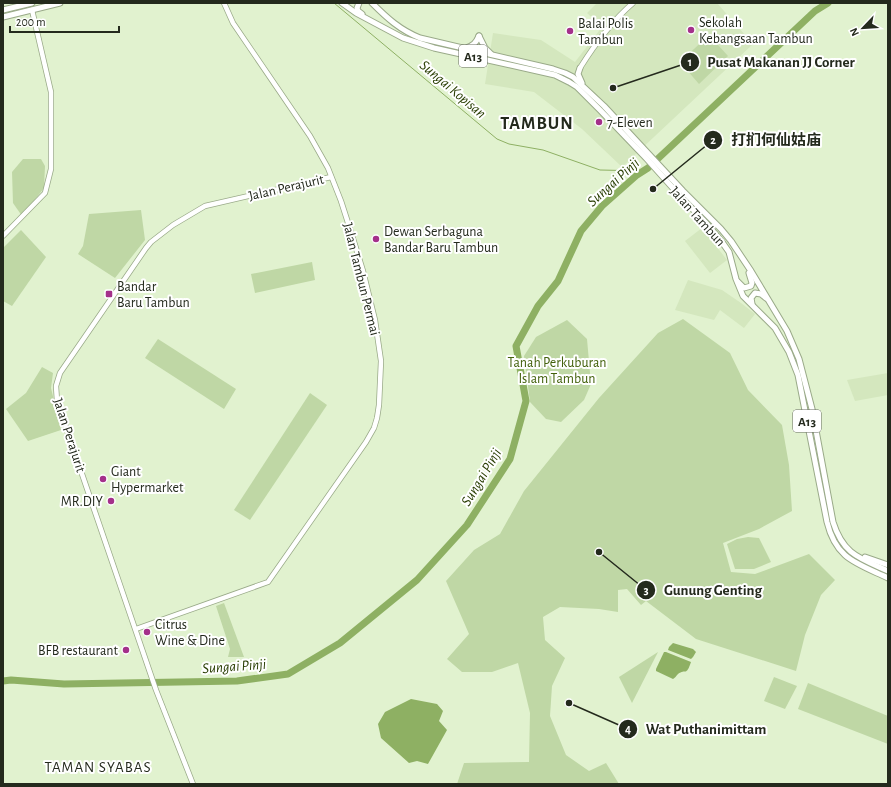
<svg xmlns="http://www.w3.org/2000/svg" width="891" height="787" font-family="'Alegreya Sans','Noto Sans SC',sans-serif">
<style>
.built{fill:#d4e7be}
.green{fill:#bfd7a5}
.water{fill:#8eb063}
.lines{fill:none;stroke-linecap:round;stroke-linejoin:round}
.stream{stroke:#8eb063;stroke-width:1}
.river{stroke:#8eb063;stroke-width:7}
.secondary-casing{stroke:#9aaa89;stroke-width:6}
.primary-casing{stroke:#9aaa89;stroke-width:7}
.secondary{stroke:#fff;stroke-width:4.5}
.primary{stroke:#fff;stroke-width:5}
.poi-dot{fill:#a4308a;stroke:#fff;stroke-width:1.5}
.labels{text-anchor:middle;stroke-width:4;stroke-linejoin:round;paint-order:stroke}
.shield{fill:#fff;stroke:#666a61;stroke-width:1}
.shield-label{font-size:13px;font-weight:bold;fill:#242a1d}
.poi-label{font-size:14px;fill:#242a1d;stroke:#fff;text-anchor:start}
.street-label{font-size:14px;fill:#242a1d;stroke:#fff}
.park-label{font-size:14px;fill:#43610c;stroke:#fff}
.water-label{font-size:15px;font-style:italic;fill:#293e03;stroke:#fff}
.neighbourhood-label{font-size:15px;letter-spacing:1px;fill:#242a1d;stroke:#fff}
.district-label{font-size:18px;font-weight:bold;letter-spacing:1px;fill:#242a1d;stroke:#fff}
.leader{fill:none;stroke:#242a1d;stroke-width:1.5}
.callout-dot{fill:#242a1d;stroke:#fff;stroke-width:1.5}
.mark-label{font-size:12px;text-anchor:middle;font-weight:bold;fill:#fff}
.callout-label{font-size:15px;text-anchor:middle;font-weight:bold;fill:#242a1d;stroke:#fff;stroke-width:4;stroke-linejoin:round;paint-order:stroke}
</style>
<rect width="100%" height="100%" fill="#e1f2cf"/>
<!-- built -->
<g class="built">
<polygon points="597,3 717,3 753,44 622,167 582,129 534,92 485,84 493,33 541,40 575,62 602,27 587,13"/>
<polygon points="702,228 727,260 710,273 685,241"/>
<polygon points="688,280 722,290 741,303 755,314 744,328 720,310 714,320 675,310"/>
<polygon points="888,373 888,395 855,401 847,380"/>
</g>
<!-- green -->
<g class="green">
<polygon points="709,35 728,56 699,84 680,62"/>
<polygon points="23,159 41,159 45,166 44,188 22,216 13,203 12,172"/>
<polygon points="141,210 145,240 115,278 78,254 83,246 89,214"/>
<polygon points="21,230 46,257 12,306 3,301 3,248"/>
<polygon points="312,262 315,280 255,293 251,274"/>
<polygon points="683,319 730,353 748,390 782,425 789,465 792,511 759,529 723,543 731,572 755,574 809,554 835,580 821,595 805,635 796,671 696,639 646,601 641,605 627,589 618,590 618,612 599,609 560,607 543,617 545,640 565,658 552,686 550,716 566,755 589,771 606,763 619,784 457,784 464,763 529,762 530,713 518,663 492,672 462,672 447,659 469,634 446,581 474,550 500,534 524,491 599,398 658,333"/>
<polygon points="567,320 587,339 591,384 584,400 561,422 546,419 530,402 524,356 536,337"/>
<polygon points="158,339 236,389 224,409 145,358"/>
<polygon points="42,367 53,373 51,388 61,430 28,441 6,409 26,393"/>
<polygon points="310,393 327,405 250,520 234,510"/>
<polygon points="748,537 759,538 771,562 754,569 735,569 727,544 737,539"/>
<polygon points="224,603 244,657 228,657 230,649 216,606"/>
<polygon points="658,652 632,703 619,677"/>
<polygon points="774,677 797,686 785,709 764,701"/>
<polygon points="808,683 888,716 888,744 798,709"/>
</g>
<!-- water -->
<g class="water">
<polygon points="673,643 693,649 696,652 693,657 691,659 668,650 669,647"/>
<path d="M664,652H666L691,662C686,677 686,668 678,674C676,676 675,678 673,679L656,671V669Z"/>
<polygon points="411,699 437,704 443,711 439,721 447,730 428,764 417,761 409,763 381,738 378,724 385,712"/>
</g>
<g class="lines">
<!-- stream -->
<polyline class="stream" points="334,3 497,139 509,144 543,150 600,170 644,171"/>
<!-- river -->
<polyline class="river" points="3,681 11,680 64,684 237,681 288,674 340,643 417,580 467,525 510,459 526,401 516,346 538,306 558,281 581,231 602,206 637,175 648,168 815,11 828,3"/>
<!-- secondary casing -->
<g class="secondary-casing">
<g id="secondary">
<path d="M580,68C595,44 612,21 633,3"/>
<polyline points="3,236 45,193 51,169 51,92 32,10"/>
<polyline points="136,629 268,582 366,442 374,428 377,418 379,405 381,361 375,320 363,271 351,232 341,201 328,168 310,136 233,23 224,3"/>
<polyline points="193,784 156,690 57,401 56,386 60,373 146,248 151,242 173,225 205,206 331,177"/>
</g>
</g>
<!-- primary casing -->
<g class="primary-casing">
<g id="primary">
<path d="M342,3L356,13L403,38L434,48L555,75L569,82L577,87L600,110L646,158L680,196L707,224L722,242L729,252L736,279L743,296L775,328L789,352L798,375L827,522C836,559 856,563 888,578"/>
<polyline points="359,3 357,8 358,11 362,14"/>
<path d="M372,3C387,18 400,30 420,38L553,69L565,73L573,77L604,106L683,191L721,229L731,241L751,271L787,331L799,359L812,409L833,522C843,554 859,558 888,571"/>
<polyline points="3,10 32,3"/>
<polyline points="3,17 60,3"/>
<polyline points="479,36 485,48 491,54"/>
<path d="M466,48C473,46 476,43 479,36"/>
<polyline points="580,68 578,74 582,83"/>
<polyline points="738,282 744,288 751,286 752,283 749,273"/>
<polyline points="752,304 751,298 755,293 761,294 766,298"/>
<polyline points="865,557 888,565"/>
</g>
</g>
<!-- secondary -->
<use href="#secondary" class="secondary"/>
<!-- primary -->
<use href="#primary" class="primary"/>
</g>
<!-- markers -->
<g class="poi-dot">
<circle cx="691" cy="30" r="4"/>
<circle cx="570" cy="31" r="4"/>
<circle cx="599" cy="122" r="4"/>
<circle cx="376" cy="239" r="4"/>
<rect x="105" y="290" width="8" height="8" rx="2"/>
<circle cx="103" cy="479" r="4"/>
<circle cx="111" cy="501" r="4"/>
<circle cx="147" cy="632" r="4"/>
<circle cx="126" cy="650" r="4"/>
</g>
<g class="labels">
<!-- shield labels -->
<g class="shield">
<rect x="459" y="45" width="28" height="22" rx="3"/>
<rect x="793" y="410" width="28" height="22" rx="3"/>
</g>
<g class="shield-label">
<text x="473" y="61">A13</text>
<text x="807" y="426">A13</text>
</g>
<!-- poi labels -->
<g class="poi-label">
<text x="699" y="27">Sekolah<tspan x="699" dy="16">Kebangsaan Tambun</tspan></text>
<text x="578" y="28">Balai Polis<tspan x="578" dy="16">Tambun</tspan></text>
<text x="607" y="127">7-Eleven</text>
<text x="384" y="236">Dewan Serbaguna<tspan x="384" dy="16">Bandar Baru Tambun</tspan></text>
<text x="117" y="291">Bandar<tspan x="117" dy="16">Baru Tambun</tspan></text>
<text x="111" y="476">Giant<tspan x="111" dy="16">Hypermarket</tspan></text>
<text x="103" y="506" text-anchor="end">MR.DIY</text>
<text x="155" y="629">Citrus<tspan x="155" dy="16">Wine &amp; Dine</tspan></text>
<text x="118" y="655" text-anchor="end">BFB restaurant</text>
</g>
<!-- street labels -->
<g class="street-label">
<text transform="translate(286 187) rotate(-13)" y="5">Jalan Perajurit</text>
<text transform="translate(698 216) rotate(48)" y="5">Jalan Tambun</text>
<text transform="translate(362 279) rotate(76)" y="5">Jalan Tambun Permai</text>
<text transform="translate(70 435) rotate(72)" y="5">Jalan Perajurit</text>
</g>
<!-- park labels -->
<g class="park-label">
<text x="557" y="367">Tanah Perkuburan<tspan x="557" dy="16">Islam Tambun</tspan></text>
</g>
<!-- water labels -->
<g class="water-label">
<text transform="translate(453 89) rotate(40)" y="5">Sungai Kopisan</text>
<text transform="translate(613 182) rotate(-42)" y="5">Sungai Pinji</text>
<text transform="translate(481 477) rotate(-59)" y="5">Sungai Pinji</text>
<text transform="translate(234 666) rotate(-4)" y="5">Sungai Pinji</text>
</g>
<!-- neighbourhood labels -->
<g class="neighbourhood-label">
<text x="98" y="772">TAMAN SYABAS</text>
</g>
<!-- district labels -->
<g class="district-label">
<text x="537" y="129">TAMBUN</text>
</g>
</g>
<!-- callouts -->
<path class="leader" d="M613 88L690 62M653 189L713 140M599 552L646 590M569 703L628 729"/>
<g class="callout-dot">
<circle cx="613" cy="88" r="4"/>
<circle cx="653" cy="189" r="4"/>
<circle cx="599" cy="552" r="4"/>
<circle cx="569" cy="703" r="4"/>
<circle cx="690" cy="62" r="10"/>
<circle cx="713" cy="140" r="10"/>
<circle cx="646" cy="590" r="10"/>
<circle cx="628" cy="729" r="10"/>
</g>
<g class="mark-label">
<text x="690" y="66">1</text>
<text x="713" y="144">2</text>
<text x="646" y="594">3</text>
<text x="628" y="733">4</text>
</g>
<g class="callout-label">
<text x="781" y="67">Pusat Makanan JJ Corner</text>
<text x="776" y="145">打扪何仙姑庙</text>
<text x="713" y="595">Gunung Genting</text>
<text x="706" y="734">Wat Puthanimittam</text>
</g>
<!-- border -->
<rect width="891" height="787" fill="none" stroke="#242a1d" stroke-width="8"/>
<!-- north arrow -->
<g transform="translate(863 28) rotate(245)" stroke="#ffffff" stroke-width="3" paint-order="stroke">
<path d="M0-3L7 15L0 10L-7 15Z" fill="#242a1d"/>
<text y="-6" font-size="11" font-weight="bold" text-anchor="middle" fill="#242a1d">N</text>
</g>
<!-- scale -->
<path d="M10 26v6h109v-6" fill="none" stroke="#242a1d" stroke-width="2"/>
<text x="16" y="26" font-size="12" fill="#242a1d" stroke="#ffffff" stroke-width="3" paint-order="stroke">200 m</text>
</svg>
